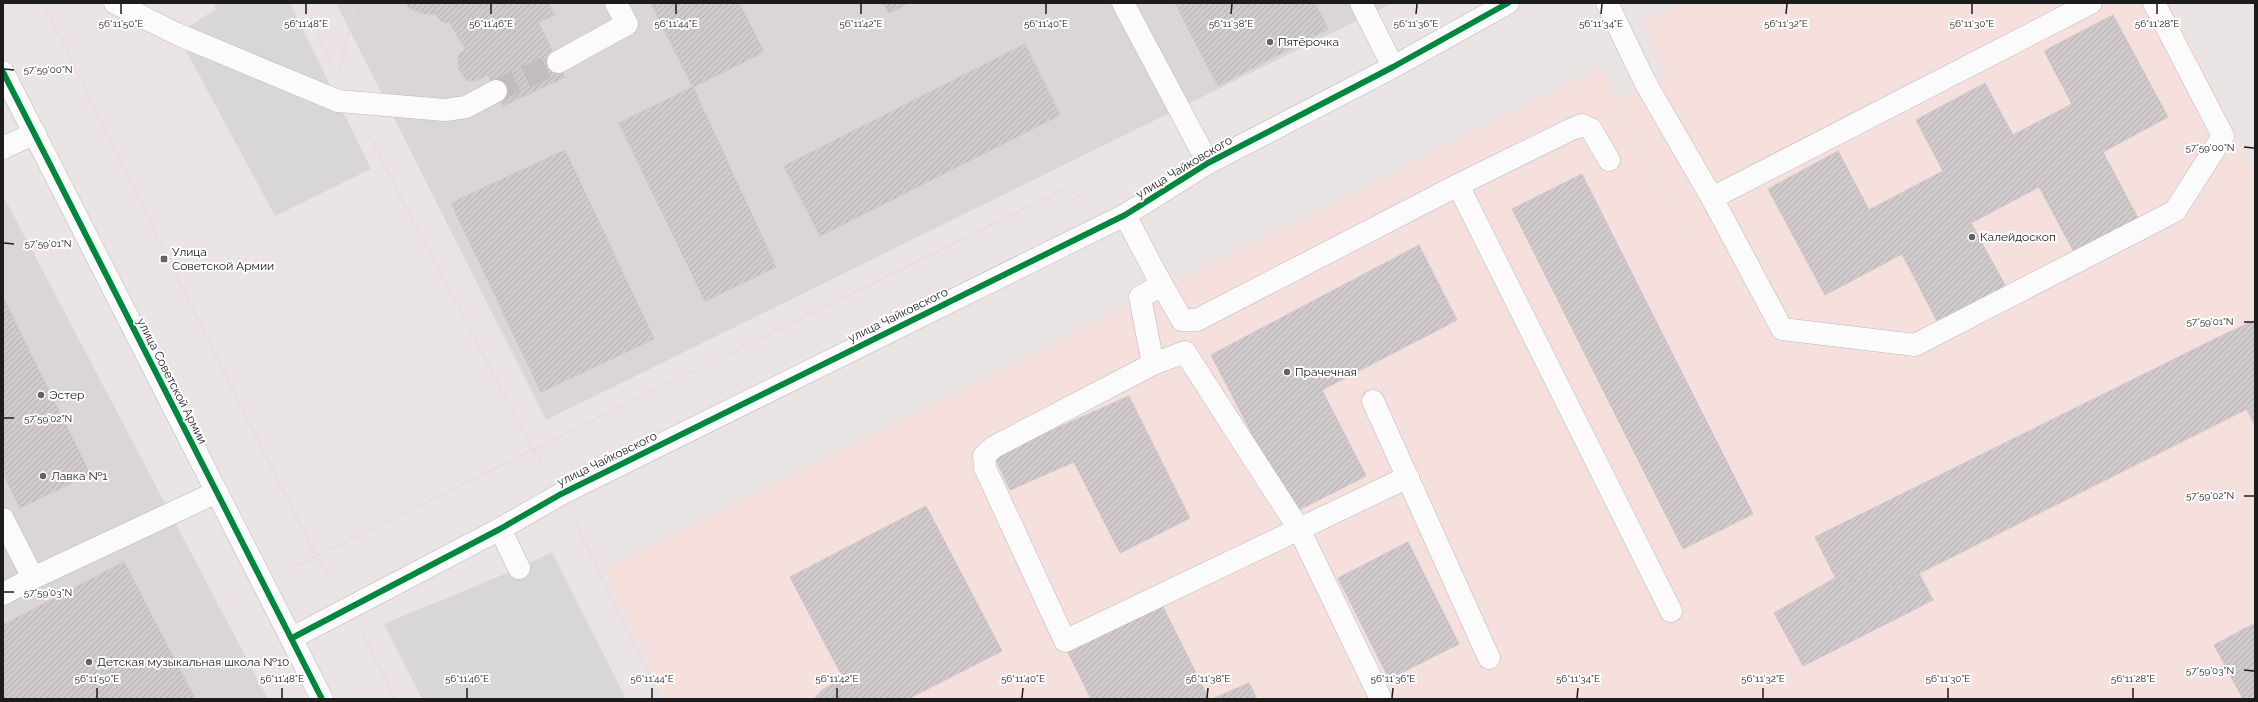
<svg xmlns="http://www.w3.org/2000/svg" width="2258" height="702" font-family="Raleway,sans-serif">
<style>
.residential{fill:#dad6d7}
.education{fill:#f6e0de}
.parking{fill:#d9d6d7}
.building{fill:url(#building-hatch);stroke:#cec5c8}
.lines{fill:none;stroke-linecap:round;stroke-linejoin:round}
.minor-tunnel{stroke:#c2bcbd;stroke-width:22;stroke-dasharray:22 11;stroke-linecap:butt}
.minor-casing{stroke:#bbb7b8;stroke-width:23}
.path{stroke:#ead6e6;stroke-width:2.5;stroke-dasharray:2 2;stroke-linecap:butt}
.minor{stroke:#fcfbfb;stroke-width:22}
.cycleway-casing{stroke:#fff;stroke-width:8}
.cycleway{stroke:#00873e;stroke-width:6}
.ticks{fill:none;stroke:#1c1c1c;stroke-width:1.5}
.poi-dot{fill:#646262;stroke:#fff;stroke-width:1.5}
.labels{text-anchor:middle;stroke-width:4;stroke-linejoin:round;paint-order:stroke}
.poi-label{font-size:12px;fill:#1c1c1c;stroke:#fff;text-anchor:start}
.street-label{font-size:12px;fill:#1c1c1c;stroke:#fff}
.ticks-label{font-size:10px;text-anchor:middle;fill:#1c1c1c;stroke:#fff;stroke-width:4;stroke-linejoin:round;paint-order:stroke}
</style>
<defs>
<pattern id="building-hatch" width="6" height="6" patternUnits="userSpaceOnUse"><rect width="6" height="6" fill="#d0cacc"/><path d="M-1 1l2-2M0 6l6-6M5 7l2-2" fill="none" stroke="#b2adaf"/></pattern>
</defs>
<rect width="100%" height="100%" fill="#ebe4e5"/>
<!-- residential -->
<g class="residential">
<polygon points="336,3 1393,3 546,420"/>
<polygon points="3,195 268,699 3,699"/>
</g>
<!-- education -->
<polygon class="education" points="1685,3 2172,3 2255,177 2255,699 668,699 604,570 1601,68 1755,369 1619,99 1666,74 1643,23"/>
<!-- parking -->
<g class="parking">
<polygon points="213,3 290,3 371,169 275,216 177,34 216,9"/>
<polygon points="552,552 626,699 422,699 384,624 519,568"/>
</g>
<!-- building -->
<g class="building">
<polygon points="405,3 432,3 435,14 424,14 409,8"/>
<polygon points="432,3 548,3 555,15 538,22 565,77 503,106 488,75 477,80 467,81 459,69 458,57 465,49 450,23 442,22 435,14"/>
<polygon points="651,3 739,3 764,52 693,87"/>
<polygon points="883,3 909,3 889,13"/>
<polygon points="1175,3 1315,3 1328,29 1218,86"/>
<polygon points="2113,15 2168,117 2103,152 2138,218 2074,252 2039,187 1971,223 2006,287 1938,323 1902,254 1825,295 1768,189 1838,151 1869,210 1943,171 1916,120 1985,83 2013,135 2072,104 2044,51"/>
<polygon points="1025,44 1060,115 820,236 784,166"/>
<polygon points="693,87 776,267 705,301 619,123"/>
<polygon points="565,150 654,339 541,392 451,203"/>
<polygon points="1582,174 1753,514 1683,549 1512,209"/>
<polygon points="1419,245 1457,320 1322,390 1366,476 1293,513 1211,355"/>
<polygon points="3,297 90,474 20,508 3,473"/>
<polygon points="2255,320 2255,400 2223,335"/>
<polygon points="2223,335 2255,400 2255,405 1892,587 1882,566 1840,587 1815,537"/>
<polygon points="1129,396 1190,518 1120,553 1074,462 1010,490 994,456"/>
<polygon points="2255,405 2255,426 2247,410"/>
<polygon points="926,506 1002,651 908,699 854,699 790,577"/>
<polygon points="1408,542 1459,644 1389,679 1338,578"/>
<polygon points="124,562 195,699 3,699 3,625"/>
<polygon points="1882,566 1892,587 1919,573 1933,600 1803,666 1774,613 1835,578 1840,587"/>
<polygon points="1159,599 1209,699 1091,699 1065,646"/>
<polygon points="2255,623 2255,699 2243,699 2214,645"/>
<polygon points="843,678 854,699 814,699 822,690"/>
<polygon points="1249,683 1257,699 1212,699"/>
</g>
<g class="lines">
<!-- minor-tunnel -->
<polyline class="minor-tunnel" points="496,91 558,62"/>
<!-- minor casing -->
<g class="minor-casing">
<g id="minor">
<polyline points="115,3 177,34 338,101 445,110 466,107 496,91"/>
<polyline points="1123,3 1208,163"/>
<polyline points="1361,3 1393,67"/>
<polyline points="1607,3 1646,84 1712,198 1782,329 1915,345 2175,211 2223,136 2154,3"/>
<polyline points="558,62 627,24 616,3"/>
<polyline points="3,72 322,699"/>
<polyline points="3,148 35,133"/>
<polyline points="1458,185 1671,611"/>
<polyline points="1712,198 2091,3"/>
<polyline points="1125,215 1158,278 1182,320 1197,320 1458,185 1572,129 1582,125 1591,129 1609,160"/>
<polyline points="1153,364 1140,297 1162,285"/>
<polyline points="1373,401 1489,658"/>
<polyline points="3,519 33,578"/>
<polyline points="500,529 519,568"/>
<polyline points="3,594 33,578 217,492"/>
<polyline points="292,638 500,529 561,494 1125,215 1208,163 1393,67 1508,3"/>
<polyline points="1381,699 1299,529 1185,352 1153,364 994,447 984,456 985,468 1065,641 1408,477"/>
</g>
</g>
<!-- path -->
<g class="path">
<polyline points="43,3 247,419 316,555 333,582"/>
<polyline points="302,3 332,64"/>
<polyline points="1401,13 1417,3"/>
<polyline points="340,69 355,3"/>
<polyline points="369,136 533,450 544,467"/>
<polyline points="575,522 660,699"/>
<polyline points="290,569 1067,188 1084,200"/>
<polyline points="214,610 237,598"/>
<polyline points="363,635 395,699"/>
</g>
<!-- minor -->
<use href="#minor" class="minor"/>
<!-- cycleway casing -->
<g class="cycleway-casing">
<g id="cycleway">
<polyline points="3,72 322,699"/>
<polyline points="292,638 500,529 561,494 1125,215 1208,163 1393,67 1508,3"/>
</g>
</g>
<!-- cycleway -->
<use href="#cycleway" class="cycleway"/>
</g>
<!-- ticks -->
<path class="ticks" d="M121,14V4M306,14V4M491,14V4M676,14V4M861,14V4M1046,14V4M1231,14L1232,4M1416,14L1417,4M1601,14L1602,4M1786,14L1787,4M1972,14V4M2157,14V4M4,69L14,70M2244,147L2254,148M4,243L14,244M2244,322H2254M4,418H14M2244,496H2254M4,592H14M2244,670L2254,671M97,698V688M282,698V688M467,698V688M652,698V688M837,698V688M1022,698L1023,688M1207,698L1208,688M1392,698L1393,688M1577,698L1578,688M1763,698V688M1948,698V688M2133,698V688"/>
<!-- markers -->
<g class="poi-dot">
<circle cx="1270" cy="42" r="4"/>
<circle cx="1972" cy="237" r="4"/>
<rect x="160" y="255" width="8" height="8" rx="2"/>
<circle cx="1287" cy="372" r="4"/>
<circle cx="41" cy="395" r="4"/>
<circle cx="43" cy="476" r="4"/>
<circle cx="89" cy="662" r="4"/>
</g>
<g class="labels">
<!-- poi labels -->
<g class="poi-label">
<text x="1278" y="46">Пятёрочка</text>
<text x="1980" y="241">Калейдоскоп</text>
<text x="172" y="256">Улица<tspan x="172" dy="14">Советской Армии</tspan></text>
<text x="1295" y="376">Прачечная</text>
<text x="49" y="399">Эстер</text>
<text x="51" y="480">Лавка №1</text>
<text x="97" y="666">Детская музыкальная школа №10</text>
</g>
<!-- street labels -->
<g class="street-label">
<text transform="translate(1184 167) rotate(-31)" y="4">улица Чайковского</text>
<text transform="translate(898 315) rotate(-26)" y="4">улица Чайковского</text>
<text transform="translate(172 381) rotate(63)" y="4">улица Советской Армии</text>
<text transform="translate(607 459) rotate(-26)" y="4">улица Чайковского</text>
</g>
</g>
<g class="ticks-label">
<text x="121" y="27">56°11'50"E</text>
<text x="306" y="27">56°11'48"E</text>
<text x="491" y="27">56°11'46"E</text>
<text x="676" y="27">56°11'44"E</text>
<text x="861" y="27">56°11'42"E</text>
<text x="1046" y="27">56°11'40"E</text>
<text x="1231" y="27">56°11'38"E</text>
<text x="1416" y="27">56°11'36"E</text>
<text x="1601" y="27">56°11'34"E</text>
<text x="1786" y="27">56°11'32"E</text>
<text x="1972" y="27">56°11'30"E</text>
<text x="2157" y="27">56°11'28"E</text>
<text x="48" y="73">57°59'00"N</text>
<text x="2210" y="151">57°59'00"N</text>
<text x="48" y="247">57°59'01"N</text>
<text x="2210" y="325">57°59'01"N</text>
<text x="48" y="422">57°59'02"N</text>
<text x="2210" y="499">57°59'02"N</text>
<text x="48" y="596">57°59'03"N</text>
<text x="2210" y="674">57°59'03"N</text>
<text x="97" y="682">56°11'50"E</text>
<text x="282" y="682">56°11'48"E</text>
<text x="467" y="682">56°11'46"E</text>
<text x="652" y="682">56°11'44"E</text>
<text x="837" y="682">56°11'42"E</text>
<text x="1023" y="682">56°11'40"E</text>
<text x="1208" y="682">56°11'38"E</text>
<text x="1393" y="682">56°11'36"E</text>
<text x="1578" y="682">56°11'34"E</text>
<text x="1763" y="682">56°11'32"E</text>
<text x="1948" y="682">56°11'30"E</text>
<text x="2133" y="682">56°11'28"E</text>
</g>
<!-- border -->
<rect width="2258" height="702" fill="none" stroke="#1c1c1c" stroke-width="8"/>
</svg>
